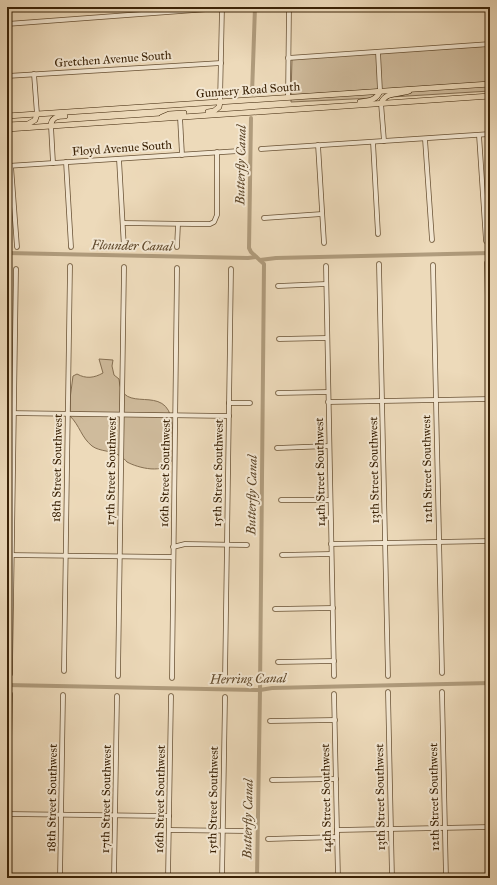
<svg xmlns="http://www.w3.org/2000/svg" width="497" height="885" font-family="'IM FELL Great Primer',serif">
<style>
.green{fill:#cfbb9c;stroke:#856f52}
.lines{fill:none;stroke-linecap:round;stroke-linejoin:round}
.canal{stroke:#b09c7d;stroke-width:4}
.minor-casing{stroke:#685134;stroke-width:5.5}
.major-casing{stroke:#3b2307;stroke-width:6}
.minor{stroke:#f3e7d2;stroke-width:4}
.major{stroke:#eddaba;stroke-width:5}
.labels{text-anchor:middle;stroke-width:4;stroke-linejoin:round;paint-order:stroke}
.street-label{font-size:12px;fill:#3b2307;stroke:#f3e7d2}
.water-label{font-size:13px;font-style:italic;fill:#5e472a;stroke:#f3e7d2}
</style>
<rect width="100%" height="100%" fill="#eddaba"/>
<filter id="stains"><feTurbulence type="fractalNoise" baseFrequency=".005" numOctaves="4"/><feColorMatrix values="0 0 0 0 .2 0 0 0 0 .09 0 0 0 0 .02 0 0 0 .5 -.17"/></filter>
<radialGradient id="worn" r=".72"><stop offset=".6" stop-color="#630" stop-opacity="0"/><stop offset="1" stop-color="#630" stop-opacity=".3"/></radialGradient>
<!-- green -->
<g class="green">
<polygon points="490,46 490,82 291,95 292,59"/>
<polygon points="490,86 490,91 391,97 411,91"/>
<polygon points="377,93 373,98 291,102 291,99"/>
<path d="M99,359L113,360L112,366L114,375L119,379C121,418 167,380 172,423C173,432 176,453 172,460C165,475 138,468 127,462C125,460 123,457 120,456C112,450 100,452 92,446C81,437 80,426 70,416V399L73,376L77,374C86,379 94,378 103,373Z"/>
</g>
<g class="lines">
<!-- canal -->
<g class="canal">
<polyline points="252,94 255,7"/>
<polyline points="251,118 249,248 251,252 264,264 260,690 257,878"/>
<polyline points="7,253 248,258 256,257"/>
<polyline points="260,260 276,258 490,253"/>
<polyline points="7,685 260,690 272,688 490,683"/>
</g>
<!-- minor casing -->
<g class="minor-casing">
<g id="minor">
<polyline points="7,24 222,8"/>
<polyline points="378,52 380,91"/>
<polyline points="288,58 490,44"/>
<polyline points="34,74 37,114"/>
<polyline points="7,76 221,63"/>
<polyline points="288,97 289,7"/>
<polyline points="220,102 222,7"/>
<polyline points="381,103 384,141"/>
<polyline points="180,117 182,155"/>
<polyline points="51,126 53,163"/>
<polyline points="479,135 486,241"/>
<polyline points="425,139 432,240"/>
<polyline points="373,142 378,234"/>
<polyline points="318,145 324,243"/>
<polyline points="261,149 490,134"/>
<polyline points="119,159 124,248"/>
<polyline points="66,162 71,247"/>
<polyline points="7,166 239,151"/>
<polyline points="11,166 17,247"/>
<polyline points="264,218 322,214"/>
<polyline points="123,223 193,224 210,224 214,222 217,215 217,152"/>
<polyline points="177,247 178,224"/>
<polyline points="487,263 490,396"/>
<polyline points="379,264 388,676"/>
<polyline points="433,265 442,673"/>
<polyline points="326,266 334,676"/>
<polyline points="278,286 326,284"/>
<polyline points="279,339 327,338"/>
<polyline points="278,393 328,392"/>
<polyline points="328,402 490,399"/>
<polyline points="229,403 250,403"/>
<polyline points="7,413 229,416"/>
<polyline points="277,448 329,446"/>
<polyline points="281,500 330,500"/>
<polyline points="331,544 490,541"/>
<polyline points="173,547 185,544 247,545"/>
<polyline points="7,555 173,557"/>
<polyline points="282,555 331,554"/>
<polyline points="275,609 333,608"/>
<polyline points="278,662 334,661"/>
<polyline points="64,671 70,266"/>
<polyline points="10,674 16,269"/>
<polyline points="118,676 124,267"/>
<polyline points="172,678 177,268"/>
<polyline points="225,679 231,269"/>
<polyline points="388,692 392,878"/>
<polyline points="442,692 446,878"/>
<polyline points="334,694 338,878"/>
<polyline points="270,721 335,720"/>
<polyline points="272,780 336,779"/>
<polyline points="7,814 169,816"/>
<polyline points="169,830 246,831"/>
<polyline points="337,830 490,827"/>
<polyline points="268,839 337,837"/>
<polyline points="7,864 10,694"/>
<polyline points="60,878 63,695"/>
<polyline points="114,878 117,696"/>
<polyline points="168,878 171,696"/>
<polyline points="222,878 225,697"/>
</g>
</g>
<!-- major casing -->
<g class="major-casing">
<g id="major">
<path d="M360,102C369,101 377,100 380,91"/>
<path d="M381,103C386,91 399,95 409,91"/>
<polyline points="208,112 214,111 219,107 220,102"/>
<polyline points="7,116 490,84"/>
<polyline points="162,117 169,114 184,113"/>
<polyline points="7,125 28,124 35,120 37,114"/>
<path d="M51,126C51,117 58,116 65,116"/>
<polyline points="7,129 490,96"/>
</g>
</g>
<!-- minor -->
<use href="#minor" class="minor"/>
<!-- major -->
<use href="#major" class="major"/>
</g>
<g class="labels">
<!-- street labels -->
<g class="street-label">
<text transform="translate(113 59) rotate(-4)" y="4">Gretchen Avenue South</text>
<text transform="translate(248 90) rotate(-4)" y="4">Gunnery Road South</text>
<text transform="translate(122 148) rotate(-4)" y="4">Floyd Avenue South</text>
<text transform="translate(57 468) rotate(-89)" y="4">18th Street Southwest</text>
<text transform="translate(427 469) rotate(-91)" y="4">12th Street Southwest</text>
<text transform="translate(374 470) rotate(-91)" y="4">13th Street Southwest</text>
<text transform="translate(111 471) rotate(-89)" y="4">17th Street Southwest</text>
<text transform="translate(320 472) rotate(-91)" y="4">14th Street Southwest</text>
<text transform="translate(165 473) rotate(-89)" y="4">16th Street Southwest</text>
<text transform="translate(218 473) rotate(-89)" y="4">15th Street Southwest</text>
<text transform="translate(380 797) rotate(-91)" y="4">13th Street Southwest</text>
<text transform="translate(434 797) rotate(-91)" y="4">12th Street Southwest</text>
<text transform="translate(52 798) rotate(-89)" y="4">18th Street Southwest</text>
<text transform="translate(326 798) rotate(-91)" y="4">14th Street Southwest</text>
<text transform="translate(106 799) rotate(-89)" y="4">17th Street Southwest</text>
<text transform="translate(160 799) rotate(-89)" y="4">16th Street Southwest</text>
<text transform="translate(213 800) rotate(-89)" y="4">15th Street Southwest</text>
</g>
<!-- water labels -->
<g class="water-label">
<text transform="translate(240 165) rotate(-89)" y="5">Butterfly Canal</text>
<text transform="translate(132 245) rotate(1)" y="5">Flounder Canal</text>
<text transform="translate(251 495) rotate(-89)" y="5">Butterfly Canal</text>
<text transform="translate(248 678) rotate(-1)" y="5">Herring Canal</text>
<text transform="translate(247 819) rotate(-89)" y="5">Butterfly Canal</text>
</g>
</g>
<!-- margin -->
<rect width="497" height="885" fill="none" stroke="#eddaba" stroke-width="24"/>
<rect x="8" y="8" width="481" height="869" fill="none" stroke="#3b2307" stroke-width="2"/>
<rect x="12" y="12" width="473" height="861" fill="none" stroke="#3b2307"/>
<rect width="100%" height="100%" filter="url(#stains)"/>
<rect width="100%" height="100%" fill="url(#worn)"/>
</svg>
